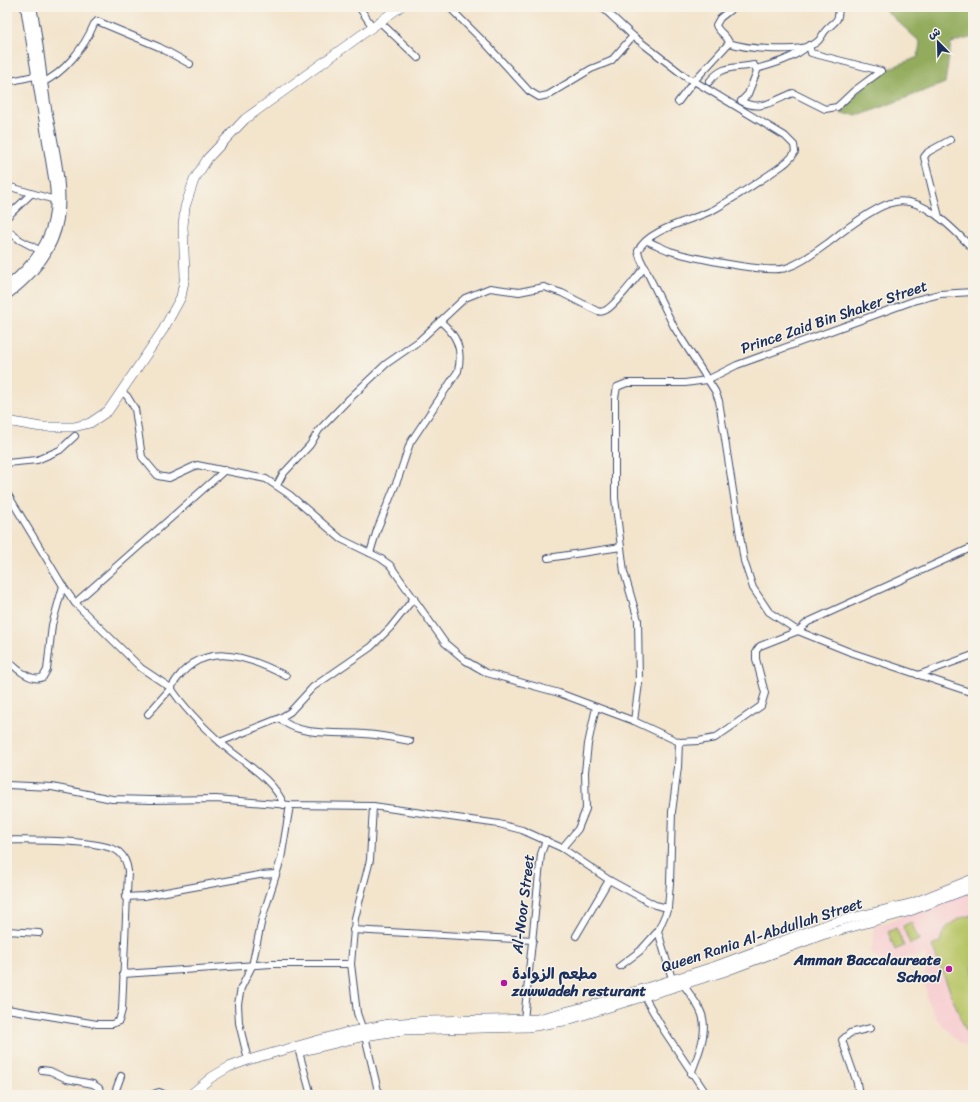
<svg xmlns="http://www.w3.org/2000/svg" width="980" height="1102" font-family="Sriracha,'Playpen Sans Arabic',sans-serif">
<style>
.built{fill:#f7cfd2}
.green{fill:#b9c668;stroke:#6a7a63}
.forest{fill:#92ab5c;stroke:#566d5d}
.lines{fill:none;stroke-linecap:round;stroke-linejoin:round}
.minor-casing{stroke:#3b4a6e;stroke-width:8}
.tertiary-casing{stroke:#3b4a6e;stroke-width:10}
.secondary-casing{stroke:#3b4a6e;stroke-width:10}
.minor{stroke:#fff;stroke-width:6}
.tertiary{stroke:#fff;stroke-width:8}
.secondary{stroke:#fff;stroke-width:9}
.poi-dot{fill:#b5179e;stroke:#f7f3e8;stroke-width:1.5}
.labels{text-anchor:middle;stroke-width:3;stroke-linejoin:round;paint-order:stroke}
.street-label{font-size:15px;fill:#1b2f5e;stroke:#f7f3e8}
.poi-label{font-size:15px;font-weight:bold;fill:#1b2f5e;stroke:#f7f3e8;text-anchor:end}
</style>
<rect width="100%" height="100%" fill="#f7f3e8"/>
<filter id="ink" filterUnits="userSpaceOnUse"><feTurbulence type="fractalNoise" baseFrequency=".025" numOctaves="2"/><feDisplacementMap in="SourceGraphic" scale="8" xChannelSelector="R" yChannelSelector="G"/><feConvolveMatrix kernelMatrix="1 2 1 2 8 2 1 2 1" color-interpolation-filters="sRGB"/></filter>
<filter id="wash" filterUnits="userSpaceOnUse"><feTurbulence type="fractalNoise" baseFrequency=".012" numOctaves="4" result="noise"/><feDisplacementMap in="SourceGraphic" scale="16" xChannelSelector="R" yChannelSelector="G"/><feGaussianBlur stdDeviation="0.9" result="paint"/><feColorMatrix in="noise" values="0 0 0 0 0 0 0 0 0 0 0 0 0 0 0 0 0 1.4 0 .05"/><feComposite in="paint" operator="in"/></filter>
<g filter="url(#wash)">
<rect width="100%" height="100%" fill="#f3e4cc"/>
<!-- built -->
<polygon class="built" points="973,889 973,1051 958,1041 936,1018 927,999 925,976 927,953 913,958 911,956 891,963 879,959 871,954 875,927"/>
<!-- green -->
<g class="green">
<path d="M973,915V1049L932,946L940,942C944,925 956,918 973,915Z"/>
<polygon points="911,922 919,940 910,944 903,926"/>
<polygon points="896,928 904,946 895,950 888,932"/>
</g>
<!-- forest -->
<polygon class="forest" points="882,7 973,7 973,37 951,43 945,83 861,115 841,114 871,76 918,57 920,42"/>
</g>
<g filter="url(#ink)">
<g class="lines">
<!-- minor casing -->
<g class="minor-casing">
<g id="minor">
<polyline points="359,7 372,26"/>
<polyline points="449,7 488,46 529,91 539,97 548,95 591,69 611,61 633,36"/>
<polyline points="602,7 633,36 687,78 694,81 678,102"/>
<path d="M734,7L720,18L716,25C718,32 728,36 729,43L694,81L785,136L794,145L795,152C790,162 778,168 770,174C752,186 734,198 715,209C695,220 648,228 638,251L640,258L674,327L715,391L719,401L744,561L753,588L769,612L798,631L850,652L973,693"/>
<polyline points="379,21 418,58"/>
<path d="M729,43C747,49 802,54 817,42C821,39 823,33 826,30C837,19 838,23 839,7"/>
<polyline points="7,82 39,75"/>
<path d="M709,82C723,64 734,69 754,65L757,71L748,94L741,101C760,112 775,100 793,93L825,109L837,107L854,91L881,71L811,53L809,45C795,58 774,64 756,69"/>
<path d="M41,83C64,74 85,46 94,24L97,21L159,47L190,64"/>
<polyline points="7,186 55,200"/>
<polyline points="7,217 31,194"/>
<polyline points="939,217 924,157 928,152 950,140"/>
<polyline points="7,230 20,240 41,251"/>
<path d="M647,241C655,244 662,248 670,251C689,257 768,274 786,268C802,263 815,252 828,243C843,231 876,205 895,202C924,196 955,231 973,249"/>
<polyline points="122,392 127,396 135,409 142,457 158,476 169,478 197,465 266,479 290,495 341,539 380,558 390,565 445,643 466,661 487,673 559,693 634,721 679,742 699,741 715,738 761,706 765,693 756,659 756,651 760,646 798,631 808,622 973,547"/>
<polyline points="7,463 37,460 60,450 75,436"/>
<path d="M277,485L283,474L310,445L319,430L348,400L386,364L419,341L465,298L490,288L519,292L544,287L562,293L597,311C600,312 603,312 606,310C618,303 635,278 645,267"/>
<polyline points="7,493 63,586 75,603 141,668 171,688 148,714"/>
<path d="M370,553L377,530L399,476L410,443L458,371C463,349 457,335 440,321"/>
<polyline points="548,558 621,547"/>
<polyline points="75,603 225,470"/>
<path d="M7,657C12,667 32,683 43,677L47,670L52,625L63,586"/>
<polyline points="918,675 973,655"/>
<polyline points="280,718 290,712 313,687 371,647 390,628 414,598"/>
<polyline points="634,721 639,683 638,620 624,572 615,498 615,398 617,387 627,383 685,383 707,380 737,365 916,300 940,294 973,292"/>
<path d="M220,742L280,718C296,737 341,732 364,734C379,735 395,738 410,741"/>
<polyline points="7,785 52,787 112,799 151,800 216,799 290,805 373,806 499,824 522,830 562,848 609,880 655,905 668,908"/>
<path d="M284,805C273,778 242,762 221,743C203,727 184,708 171,688C199,639 244,654 286,676"/>
<polyline points="373,806 370,860 355,918 351,964 357,1013 365,1036 379,1095"/>
<path d="M7,840C31,841 101,839 119,852C125,857 127,863 128,871L122,1010L119,1021L112,1024H97L7,1009"/>
<polyline points="562,848 578,829 586,809 585,772 588,744 596,707"/>
<polyline points="125,897 144,896 259,875 276,874"/>
<polyline points="353,930 533,940"/>
<polyline points="7,931 39,933"/>
<polyline points="576,936 609,880"/>
<polyline points="620,966 640,951 658,931"/>
<polyline points="123,974 272,964 351,964"/>
<polyline points="672,979 658,931 668,908 670,883 672,812 678,767 679,742"/>
<path d="M685,987C690,994 695,1001 699,1008C711,1028 698,1055 691,1074"/>
<polyline points="644,996 663,1029 707,1095"/>
<polyline points="524,1020 541,854 546,840"/>
<polyline points="299,1052 311,1095"/>
<polyline points="248,1060 239,1023 238,1004 241,988 252,966 262,919 281,859 290,805"/>
<polyline points="42,1070 50,1071 67,1079 93,1084 99,1088 102,1095"/>
<polyline points="114,1095 121,1076"/>
<polyline points="151,1095 159,1092 166,1095"/>
<polyline points="859,1095 857,1083 842,1040 850,1033 871,1028"/>
</g>
</g>
<!-- tertiary casing -->
<g class="tertiary-casing">
<g id="tertiary">
<path d="M7,286C42,258 59,229 54,184L25,7"/>
<path d="M7,295C83,238 60,183 46,103C41,71 39,39 32,7"/>
</g>
</g>
<!-- secondary casing -->
<g class="secondary-casing">
<g id="secondary">
<polyline points="7,421 41,427 74,427 90,423 108,411 163,330 181,297 185,276 183,226 185,207 194,180 208,158 245,119 400,7"/>
<polyline points="303,1051 365,1036 403,1030 529,1027 564,1021 723,972 822,935 907,912 973,887"/>
<polyline points="190,1095 212,1077 229,1067 248,1060 344,1033 389,1024 428,1021 537,1019 592,1005 716,966 831,923 913,903 973,879"/>
</g>
</g>
<!-- minor -->
<use href="#minor" class="minor"/>
<!-- tertiary -->
<use href="#tertiary" class="tertiary"/>
<!-- secondary -->
<use href="#secondary" class="secondary"/>
</g>
</g>
<!-- markers -->
<g class="poi-dot">
<circle cx="949" cy="969" r="4"/>
<circle cx="504" cy="983" r="4"/>
</g>
<g class="labels">
<!-- street labels -->
<g class="street-label">
<text transform="translate(834 317) rotate(-19)" y="5">Prince Zaid Bin Shaker Street</text>
<text transform="translate(523 904) rotate(-83)" y="5">Al-Noor Street</text>
<text transform="translate(762 935) rotate(-18)" y="5">Queen Rania Al-Abdullah Street</text>
</g>
<!-- poi labels -->
<g class="poi-label">
<text x="941" y="965">Amman Baccalaureate<tspan x="941" dy="17">School</tspan></text>
<text x="512" y="979" text-anchor="start">مطعم الزوادة<tspan x="512" dy="17">zuwwadeh resturant</tspan></text>
</g>
</g>
<!-- margin -->
<rect width="980" height="1102" fill="none" stroke="#f7f3e8" stroke-width="24"/>
<!-- north arrow -->
<g transform="translate(938 42) rotate(337)" stroke="#f7f3e8" stroke-width="3" paint-order="stroke">
<path d="M0-3L7 15L0 10L-7 15Z" fill="#1b2f5e"/>
<text y="-6" font-size="11" font-weight="bold" text-anchor="middle" fill="#1b2f5e">ش</text>
</g>
</svg>
